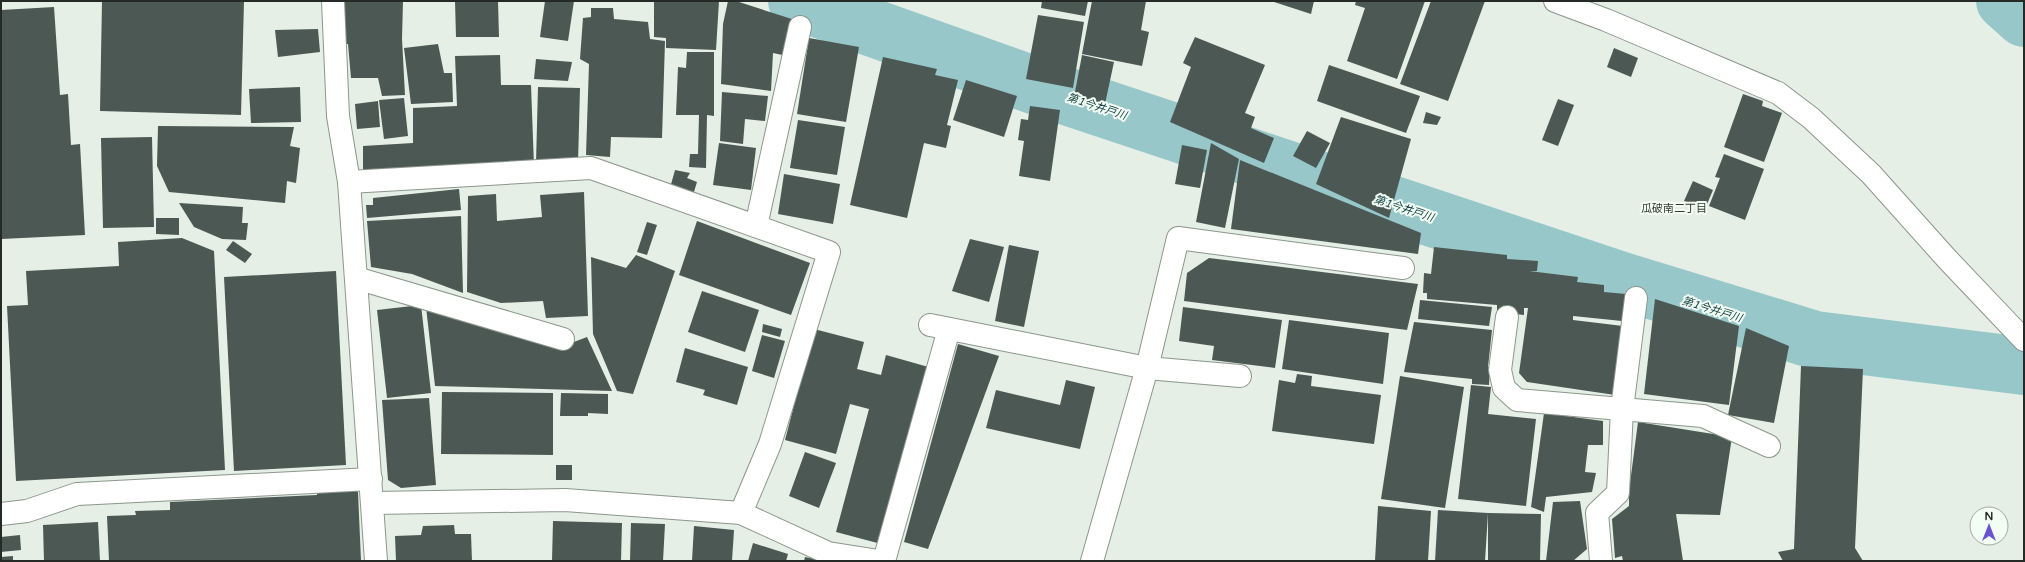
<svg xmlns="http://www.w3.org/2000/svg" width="2025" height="562" font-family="'Varela Round','Noto Sans JP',sans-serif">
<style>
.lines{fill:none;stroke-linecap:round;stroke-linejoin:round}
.river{stroke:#98c7ca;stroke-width:58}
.building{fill:#4c5854}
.minor-casing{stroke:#8c968c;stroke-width:24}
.minor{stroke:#fff;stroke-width:22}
.labels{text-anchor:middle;stroke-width:4;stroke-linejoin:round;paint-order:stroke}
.water-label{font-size:11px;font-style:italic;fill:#174246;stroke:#f2fdf3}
.neighbourhood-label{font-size:11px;fill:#323a32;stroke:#f2fdf3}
</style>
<rect width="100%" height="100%" fill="#e5efe5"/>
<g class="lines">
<!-- river -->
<g class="river">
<polyline points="797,1 1042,88 1622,281 1815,340 2024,366"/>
<polyline points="2005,1 2024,18"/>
</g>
</g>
<!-- building -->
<g class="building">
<polygon points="102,1 244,1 241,115 100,111"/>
<polygon points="344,1 403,1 402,39 405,95 382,96 378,78 351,78 348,44 346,44"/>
<polygon points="455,1 498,1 499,37 456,37"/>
<polygon points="545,1 574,1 568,41 540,37"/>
<polygon points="654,1 719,1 716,50 666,48 666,38 654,37"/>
<polygon points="728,1 736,1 798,21 792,57 773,53 771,91 721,84 723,24"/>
<polygon points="1042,1 1088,1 1085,16 1041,8"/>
<polygon points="1092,1 1146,1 1141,30 1149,32 1142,66 1082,54"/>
<polygon points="1271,1 1314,1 1311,14"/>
<polygon points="1356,1 1425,1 1397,79 1347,61 1365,8 1355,5"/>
<polygon points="1431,1 1485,1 1448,101 1400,84"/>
<polygon points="54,7 60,95 68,94 71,145 80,144 85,235 1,239 1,10"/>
<polygon points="591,8 613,8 614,19 648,22 650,39 665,41 662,138 611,137 610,157 586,155 589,64 580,59 583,18 591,17"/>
<polygon points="1038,15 1084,22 1073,88 1026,79"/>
<polygon points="318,29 320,52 278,57 275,30"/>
<polygon points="1195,37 1265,65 1245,113 1255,117 1251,128 1274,138 1264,163 1170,122 1191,67 1183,63"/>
<polygon points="809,38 859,47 846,122 797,114"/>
<polygon points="438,44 444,73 452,73 453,102 411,104 404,48"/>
<polygon points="1614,48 1638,58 1631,77 1607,67"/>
<polygon points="687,52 714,52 714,116 707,115 706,168 689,167 690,154 698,154 699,115 676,115 678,67 686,68"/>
<polygon points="500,55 501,85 531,85 534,166 363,175 363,146 413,143 413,108 457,106 455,56"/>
<polygon points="1082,55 1114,62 1105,104 1074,97"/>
<polygon points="883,57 937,69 935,75 958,80 947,125 951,126 946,148 924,143 907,218 850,205"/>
<polygon points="536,59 572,62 568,81 534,79"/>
<polygon points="1329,65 1420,96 1406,133 1317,101"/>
<polygon points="966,80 1017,96 1004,137 953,120"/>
<polygon points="300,87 301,122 251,123 249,89"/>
<polygon points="538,87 580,88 578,164 536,163"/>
<polygon points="722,92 768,96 765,121 745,119 743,144 720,141"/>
<polygon points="1743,94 1763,101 1762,106 1782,113 1764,162 1724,147"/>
<polygon points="404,98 408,136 384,139 379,100"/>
<polygon points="1558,99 1574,105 1558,146 1542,140"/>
<polygon points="378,101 380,127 357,129 355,104"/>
<polygon points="1030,106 1060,110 1050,181 1019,176 1024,141 1018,140 1021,119 1028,120"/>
<polygon points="1426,112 1441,117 1437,125 1423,123"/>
<polygon points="1341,117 1411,139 1389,218 1316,184"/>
<polygon points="798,120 845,127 837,175 790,168"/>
<polygon points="158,126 294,127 290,146 300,148 296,183 287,181 285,203 169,192 157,166"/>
<polygon points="1307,131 1330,143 1316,168 1293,156"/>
<polygon points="152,137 154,227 103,228 101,138"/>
<polygon points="719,143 756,148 751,190 713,185"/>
<polygon points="1211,143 1239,159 1225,228 1196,222"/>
<polygon points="1182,145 1207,150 1200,188 1175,184"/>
<polygon points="1724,154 1764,169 1745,220 1709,206 1720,178 1715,177"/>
<polygon points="1240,160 1421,233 1418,254 1231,229"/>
<polygon points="675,170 690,173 687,178 697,182 693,195 670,188"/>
<polygon points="784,174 840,184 833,224 778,214"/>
<polygon points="1693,181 1713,190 1705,209 1684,201"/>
<polygon points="459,189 461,210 367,218 366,205 373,205 373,198"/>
<polygon points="584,192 588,316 546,318 543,301 501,303 467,292 468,196 496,194 497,221 542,217 540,195"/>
<polygon points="179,203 243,207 242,223 248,223 246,240 222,239 194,227"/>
<polygon points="461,216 463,293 412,274 371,267 367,221"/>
<polygon points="156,218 179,218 179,235 156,234"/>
<polygon points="697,221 810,263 791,315 679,275"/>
<polygon points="647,222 657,225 647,255 637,252"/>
<polygon points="182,238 214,251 225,470 16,481 7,306 28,305 26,271 119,266 118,242"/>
<polygon points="970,239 1004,247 989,302 952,291"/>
<polygon points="233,241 252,254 245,263 226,250"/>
<polygon points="1009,245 1039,251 1024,327 995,321"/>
<polygon points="1434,247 1507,255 1507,259 1538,261 1537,271 1529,271 1578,277 1577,282 1604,285 1604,292 1626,294 1622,321 1573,316 1573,320 1623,326 1615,395 1527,382 1519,373 1528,308 1524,308 1524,315 1497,312 1497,305 1427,299 1427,293 1423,293 1424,273 1431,274"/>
<polygon points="636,255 675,271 633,394 617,391 593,334 591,257 626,268"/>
<polygon points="1209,258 1418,284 1407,330 1184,301 1187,273"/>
<polygon points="336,271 346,465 234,471 224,277"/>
<polygon points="702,291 759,310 745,352 688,332"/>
<polygon points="1655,299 1739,326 1729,405 1644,394"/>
<polygon points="1420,300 1492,307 1489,326 1418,319"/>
<polygon points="421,305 431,393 387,398 377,310"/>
<polygon points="426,307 558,348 587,337 612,391 435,386"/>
<polygon points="1183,307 1282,320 1275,368 1212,360 1214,346 1179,341"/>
<polygon points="1289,320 1389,333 1383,384 1282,369"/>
<polygon points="1414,322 1492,330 1488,367 1490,367 1489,385 1472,384 1472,379 1404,372"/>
<polygon points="763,324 782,329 780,337 762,332"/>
<polygon points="1746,328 1789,346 1774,423 1728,415"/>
<polygon points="814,329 864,342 857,369 881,375 886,355 932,368 885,545 836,532 869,409 850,404 836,454 785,440"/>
<polygon points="762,335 785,341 774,378 752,371"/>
<polygon points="958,344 999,356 928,549 904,542"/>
<polygon points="685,348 748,367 737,405 703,395 705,390 676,382"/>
<polygon points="1801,366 1863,369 1855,548 1863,561 1783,561 1778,552 1794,549"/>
<polygon points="1297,374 1312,376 1311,386 1381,395 1374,444 1272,431 1279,380 1295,383"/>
<polygon points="1400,376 1464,387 1445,508 1381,499"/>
<polygon points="1066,380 1095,387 1080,449 986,428 996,390 1060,405"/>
<polygon points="1471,385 1491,387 1488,414 1536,419 1526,506 1458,499"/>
<polygon points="442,392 553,393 553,455 441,454"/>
<polygon points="561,393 608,394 608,414 588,413 588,416 560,416"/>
<polygon points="429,398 436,485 401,488 388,480 382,400"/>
<polygon points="1544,413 1603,421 1603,445 1588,445 1585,472 1596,473 1592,492 1546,497 1544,512 1531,507"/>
<polygon points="1638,422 1732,437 1720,515 1676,514 1683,561 1623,561 1622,556 1615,558 1612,519 1629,506 1629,491"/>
<polygon points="805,452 836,463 819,508 789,496"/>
<rect x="556" y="465" width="16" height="15"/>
<polygon points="347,486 358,492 361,561 109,561 107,516 136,515 135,511 170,510 170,502 317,495 317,488"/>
<polygon points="1580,501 1587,549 1573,561 1546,561 1553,502"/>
<polygon points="1378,506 1431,511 1428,561 1375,561"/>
<polygon points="1438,510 1488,513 1485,561 1435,561"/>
<polygon points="1488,513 1541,514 1540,561 1488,561"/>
<polygon points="553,521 622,523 621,561 552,561"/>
<polygon points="98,522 100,561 44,561 43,525"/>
<polygon points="631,523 665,524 663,561 630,561"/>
<polygon points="454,525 455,534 471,534 472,561 396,561 395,536 421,535 423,526"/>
<polygon points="694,526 734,530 732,561 692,561"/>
<polygon points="20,535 21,550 1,552 1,537"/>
<polygon points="753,543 788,554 786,561 748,561"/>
<polygon points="13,556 13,561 1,561 1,557"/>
<polygon points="805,557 820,560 820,561 804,561"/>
</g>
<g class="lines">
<!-- minor casing -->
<g class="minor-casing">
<g id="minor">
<polyline points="333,1 338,116 349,182 376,561"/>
<polyline points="1555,1 1606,20 1778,93 1811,118 1871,174 1948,260 2024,340"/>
<polyline points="349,182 591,168 829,252 770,444 741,513"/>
<polyline points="756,226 800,27"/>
<polyline points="356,278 563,339"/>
<polyline points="1507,317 1500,370 1504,388 1517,400 1703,416 1769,446"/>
<polyline points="930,325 1147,368 1240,376"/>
<polyline points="373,503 565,500 741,513 828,553 879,561"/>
<polyline points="1,514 27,511 77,494 371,479"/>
<polyline points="884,561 949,329"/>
<polyline points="1092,561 1147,368 1178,238 1403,268"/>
<polyline points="1601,561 1597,513 1618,493 1622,409 1636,298"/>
</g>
</g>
<!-- minor -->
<use href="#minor" class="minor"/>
</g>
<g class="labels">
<!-- water labels -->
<g class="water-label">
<text transform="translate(1097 106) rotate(18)" y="4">第1今井戸川</text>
<text transform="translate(1404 208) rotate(18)" y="4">第1今井戸川</text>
<text transform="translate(1712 309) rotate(17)" y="4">第1今井戸川</text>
</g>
<!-- neighbourhood labels -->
<g class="neighbourhood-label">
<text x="1674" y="212">瓜破南二丁目</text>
</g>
</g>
<!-- border -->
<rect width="2025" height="562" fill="none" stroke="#262a26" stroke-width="4"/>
<!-- north arrow -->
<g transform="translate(1989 526)"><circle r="19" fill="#f2fdf3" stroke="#a0a9a1"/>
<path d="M0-3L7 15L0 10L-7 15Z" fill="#6954cd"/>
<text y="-6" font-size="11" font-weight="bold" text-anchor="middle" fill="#262a26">N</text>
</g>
</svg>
